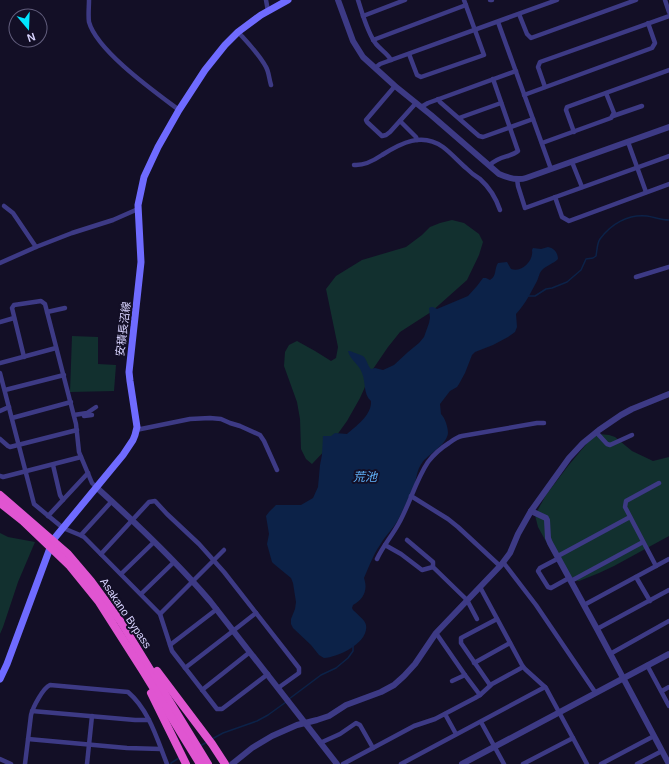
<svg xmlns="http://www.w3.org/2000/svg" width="669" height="764" font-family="Helvetica,'Noto Sans JP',sans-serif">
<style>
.green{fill:#12302f}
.water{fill:#0c2248}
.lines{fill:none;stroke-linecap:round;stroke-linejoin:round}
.stream{stroke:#0c2248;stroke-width:1.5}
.minor{stroke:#3d3a85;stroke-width:4.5}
.tertiary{stroke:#3d3a85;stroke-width:6}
.secondary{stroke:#6f6bff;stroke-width:7}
.trunk{stroke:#e055d1;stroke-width:8}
.labels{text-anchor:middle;stroke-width:4;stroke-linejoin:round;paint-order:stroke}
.street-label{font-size:11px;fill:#d9d4ff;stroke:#130f26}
.water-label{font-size:12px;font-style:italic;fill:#62b6ff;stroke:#130f26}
</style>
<rect width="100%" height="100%" fill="#130f26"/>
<!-- green -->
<g class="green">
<polygon points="452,220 464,223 479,234 483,242 479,255 467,280 431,312 400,332 388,347 373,369 360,398 347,421 329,446 312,464 306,459 301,449 300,419 297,402 284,366 285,352 289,345 297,341 315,351 331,361 336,358 338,347 326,289 336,276 362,260 406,247 422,235 430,227 440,223"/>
<polygon points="72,336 98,337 98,364 116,365 114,391 70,392"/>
<polygon points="599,434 609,435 615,437 632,451 653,461 669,457 669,536 614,566 599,573 579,581 571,580 564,574 538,527 535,515 546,495 568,466 594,435"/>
<polygon points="0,533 8,537 35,542 18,582 3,627 0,634"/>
</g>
<!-- water -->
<path class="water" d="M548,247C554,248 558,253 558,259C553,264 547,265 542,270C539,273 539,277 537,281C530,294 526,303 516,314L517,327L515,332L508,337L493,345L475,352L472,355L465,373L459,384L457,387L450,391L440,404L441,414C445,418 448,427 448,433C447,445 428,454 422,463C417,470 417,476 415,483C410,495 404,508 398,520C393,529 385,536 380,545C373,555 369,567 364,578C368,590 364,599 353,605L352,608L353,610C357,614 365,620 366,625C369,643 338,657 324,658L319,655L311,645L293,628L291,624V619L295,609L296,602L293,583L291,578L274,564L272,562L267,544L269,534L266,516L269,512L276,505H301L313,498L318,487L320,465L322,455L323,436H331L335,433L347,434C356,426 372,415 371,401C363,394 366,382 362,373C359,364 350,360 348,351H350C354,353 359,354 363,356C367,359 367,365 371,369L375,368L383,370L394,365L408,352L419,343L424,337L429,323L430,318L429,308L431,307H433L437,309L468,296L477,286L483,278H486L490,280C497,276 494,269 498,263L507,262L511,269C521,273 534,261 532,250L533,248L541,249Z"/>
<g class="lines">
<!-- stream -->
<g class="stream">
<path d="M528,296H535L546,289L552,288L567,282L581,270L586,259L593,258L596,256C597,251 597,243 600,239C611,224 628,214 647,216C654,217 661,220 669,220"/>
<polyline points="289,699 321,675 336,668 348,658 353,651 353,645"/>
<polyline points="212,739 223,733 257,721 268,715 286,702"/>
<polyline points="200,746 207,742"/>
<polyline points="171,764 171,763 179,758"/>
</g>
<!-- minor -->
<g class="minor">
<path d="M89,0C89,7 88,15 89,22C97,51 155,92 179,110"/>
<polyline points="266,0 268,11"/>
<path d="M358,0C363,15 367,32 376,44C381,50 388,54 391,60"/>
<polyline points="490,0 492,0"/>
<polyline points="665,0 669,12"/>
<polyline points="519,14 527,34 531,38 636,0"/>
<polyline points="363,16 405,0"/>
<polyline points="498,22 551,169"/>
<path d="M238,32C248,43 259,54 266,67C269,72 269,79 271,85"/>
<polyline points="373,40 466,5"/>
<polyline points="409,54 417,75 421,77 484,55 464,0"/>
<polyline points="375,68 380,64 557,0"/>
<polyline points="395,86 366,120 367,122 382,136 386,135 390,132 416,103"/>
<polyline points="545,87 538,67 540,62 669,16"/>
<polyline points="524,95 652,48 655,43 648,23"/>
<polyline points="438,99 440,102 479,136 483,137 533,119"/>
<polyline points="421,107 428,103 516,71"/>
<polyline points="613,116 642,106"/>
<polyline points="459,118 501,103"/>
<polyline points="400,121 416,137 417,140"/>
<polyline points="574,132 566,110 567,107 669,70"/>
<polyline points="628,142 646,192"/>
<polyline points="542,143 611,118 614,113 606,93"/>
<polyline points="572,162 582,187"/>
<path d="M354,165C364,166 373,161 382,155C401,143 422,132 443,147C451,153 458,161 466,168C470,172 475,176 480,179C490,188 496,198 500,210"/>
<path d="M490,165C500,155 510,158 518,151L493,79"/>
<polyline points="517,179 518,186 525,208 669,156"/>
<polyline points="555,197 562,217 569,221 669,184"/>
<polyline points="4,206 13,213 36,247"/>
<polyline points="0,263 36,247 72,233 113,220 138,209"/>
<polyline points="636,277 669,267"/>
<polyline points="47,312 65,308"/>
<polyline points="0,322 14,318"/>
<polyline points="24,357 12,308 14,305 41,301 45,304 76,424 79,452 92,483 96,487"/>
<polyline points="0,363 56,348"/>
<polyline points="0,373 34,504 63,528 80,535 84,537 160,614 172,651 217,709 222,709 268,674"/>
<polyline points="5,390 64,375"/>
<polyline points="0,411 9,407"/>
<polyline points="74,415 87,413 96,407"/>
<polyline points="84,416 92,415"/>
<polyline points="12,418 71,402"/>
<polyline points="136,430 190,419 210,418 221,419 230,423 240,426 260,435 264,441 277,470"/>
<polyline points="596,432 607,444 610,445 632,435"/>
<polyline points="0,439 8,446 10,447 77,430"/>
<polyline points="53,465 60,495 63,500"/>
<polyline points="0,476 3,477 7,476 81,457"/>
<polyline points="411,496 448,519 458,527 500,566"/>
<polyline points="48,516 88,473"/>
<polyline points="81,535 112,501"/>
<polyline points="407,540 433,562 433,567 467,600 477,619"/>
<polyline points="385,545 401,554 422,570 433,567"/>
<polyline points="101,554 149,502 155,501 167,514 199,544 224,572 299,668 299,673 278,688"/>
<polyline points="558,556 630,517"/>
<polyline points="559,558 540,568 538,571 548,587 551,588 569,578"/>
<path d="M377,559C383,546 392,536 399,523C410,503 416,480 428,462C434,454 441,448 449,443C453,440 457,437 462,436L537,423H544"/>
<polyline points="503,562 536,605 595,692"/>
<polyline points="656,566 625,507 626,501 659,483"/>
<polyline points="121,574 154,542"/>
<polyline points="636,577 650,601"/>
<polyline points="571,581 643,542"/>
<polyline points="480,587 522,665 525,669 546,688 587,764"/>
<polyline points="141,594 174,562"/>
<polyline points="584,605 669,559"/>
<polyline points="160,614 224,550"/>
<polyline points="597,629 669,590"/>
<polyline points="436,633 465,675 480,695"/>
<polyline points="170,645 217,609"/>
<polyline points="610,654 669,621"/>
<polyline points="474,663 510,643"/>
<polyline points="647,665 669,706"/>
<polyline points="185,668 233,631 256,613"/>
<polyline points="452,681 465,675"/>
<polyline points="490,685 461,643 461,638 497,619"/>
<polyline points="202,690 250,652"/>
<polyline points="662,691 669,687"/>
<polyline points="32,711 135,720 149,720"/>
<polyline points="445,714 456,734"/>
<polyline points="481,722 504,764"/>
<polyline points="28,739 127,748 161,749"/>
<polyline points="320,743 340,734 356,723 360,725 373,748"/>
<polyline points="0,759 11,764"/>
<path d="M25,764L31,715C33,707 43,688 50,685L128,692C149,710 157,739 167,764"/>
<polyline points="87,764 92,716"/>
<polyline points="343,764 414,726 435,719 475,698 480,695 492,684 523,667"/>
<polyline points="401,764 545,687"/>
<polyline points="523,764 573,738"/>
<polyline points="601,764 654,736"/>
<polyline points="637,764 662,751"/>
</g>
<!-- tertiary -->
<g class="tertiary">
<path d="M338,0L353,41L363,57L395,86L431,115L499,174C508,178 517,181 526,178L669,127"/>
<path d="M96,487C136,523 175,560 210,601L337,764"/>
<polyline points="531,511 546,518 547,520 548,538 550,543 597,629 669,764"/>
<polyline points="232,764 252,748 272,736 297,725 317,720 329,716 346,705 381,692 394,685 404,676 415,664 436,633 501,565 510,553 518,534 531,511 569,458 583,443 599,430 621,415 632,409 669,394"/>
<polyline points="462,764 669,654"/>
</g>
<!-- secondary -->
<polyline class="secondary" points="0,679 7,664 53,540 123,455 133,440 135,435 137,427 130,381 129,372 141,262 138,205 144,177 158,147 179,110 205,70 225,45 238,32 261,15 288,0"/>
<!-- trunk -->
<g class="trunk">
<polyline points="0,495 68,554 91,581 121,622 208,764"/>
<polyline points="0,503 23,521 69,565 99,602 143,671 200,764"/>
<polyline points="157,671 212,744 225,764"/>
<polyline points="151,693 186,764"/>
</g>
</g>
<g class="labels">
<!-- street labels -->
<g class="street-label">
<text transform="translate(123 329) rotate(-83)" y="4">安積長沼線</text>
<text transform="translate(126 613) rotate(56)" y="4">Asakano Bypass</text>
</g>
<!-- water labels -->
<g class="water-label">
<text x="365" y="481">荒池</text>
</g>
</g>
<!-- north arrow -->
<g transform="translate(28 28) rotate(161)"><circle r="19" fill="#130f26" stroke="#625e7d"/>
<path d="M0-3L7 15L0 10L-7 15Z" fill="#00e5ff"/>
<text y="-6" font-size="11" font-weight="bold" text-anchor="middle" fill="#d9d4ff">N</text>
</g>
</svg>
